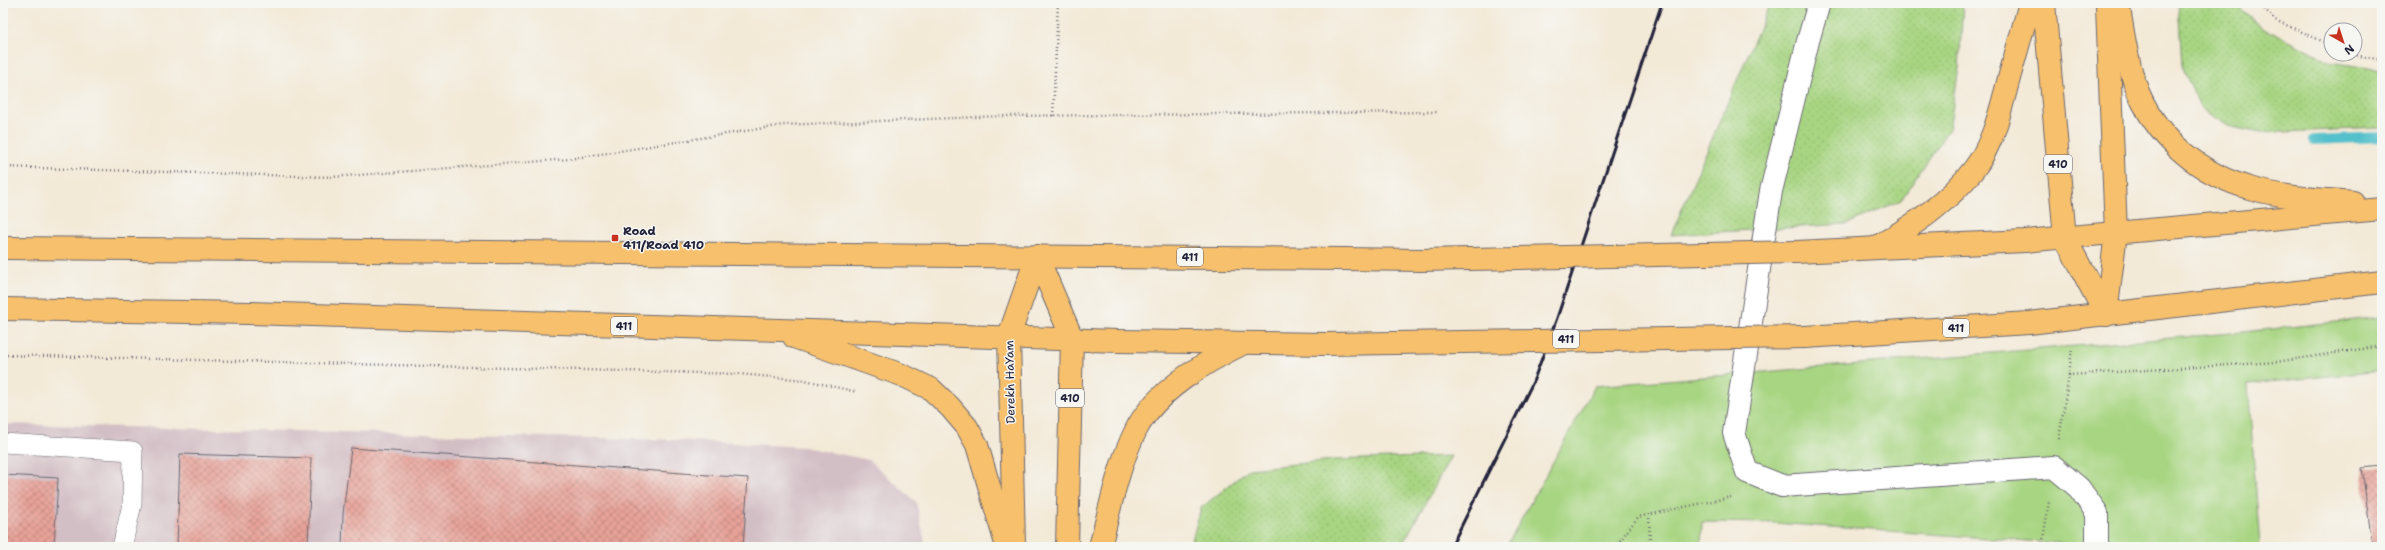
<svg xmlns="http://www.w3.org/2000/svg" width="2385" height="550" font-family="'Shantell Sans',sans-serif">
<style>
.industrial{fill:#d2bec5}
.grass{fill:url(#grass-dots);stroke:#657c5e}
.park{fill:#a8d582;stroke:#657c5e}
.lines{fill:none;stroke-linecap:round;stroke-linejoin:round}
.stream{stroke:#53c0cb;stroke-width:10}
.building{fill:url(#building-cross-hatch)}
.service-casing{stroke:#6b6872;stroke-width:20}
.minor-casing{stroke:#6b6872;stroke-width:24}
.primary-casing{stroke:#6b6872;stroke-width:24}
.path{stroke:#6b6872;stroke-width:2.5;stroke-dasharray:1 3;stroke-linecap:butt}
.service{stroke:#fff;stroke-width:19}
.minor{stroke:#fff;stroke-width:22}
.primary{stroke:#f7c06c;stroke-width:22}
.rail{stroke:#22223b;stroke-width:3}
.primary-bridge-casing{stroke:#6b6872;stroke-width:24;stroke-linecap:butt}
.primary-bridge{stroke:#f7c06c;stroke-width:22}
.poi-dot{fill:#c8321e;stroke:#f6f6f2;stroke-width:1.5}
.labels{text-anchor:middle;stroke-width:3;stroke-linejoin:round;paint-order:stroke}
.shield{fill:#f6f6f2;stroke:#626272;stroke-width:1}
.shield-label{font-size:11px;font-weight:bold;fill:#22223b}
.poi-label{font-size:12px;font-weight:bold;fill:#22223b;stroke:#f6f6f2;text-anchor:start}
.street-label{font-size:12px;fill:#22223b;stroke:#f6f6f2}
</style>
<defs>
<pattern id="grass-dots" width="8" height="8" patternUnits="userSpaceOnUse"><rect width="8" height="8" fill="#a8d582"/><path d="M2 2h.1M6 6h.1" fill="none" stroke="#90b771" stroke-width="1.8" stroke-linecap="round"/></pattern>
<pattern id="building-cross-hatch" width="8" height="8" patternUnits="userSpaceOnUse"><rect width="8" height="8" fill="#e8a399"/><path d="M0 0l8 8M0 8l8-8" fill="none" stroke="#bc847e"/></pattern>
</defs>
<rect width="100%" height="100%" fill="#f6f6f2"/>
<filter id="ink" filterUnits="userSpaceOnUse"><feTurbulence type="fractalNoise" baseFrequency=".025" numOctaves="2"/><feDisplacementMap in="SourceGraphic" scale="8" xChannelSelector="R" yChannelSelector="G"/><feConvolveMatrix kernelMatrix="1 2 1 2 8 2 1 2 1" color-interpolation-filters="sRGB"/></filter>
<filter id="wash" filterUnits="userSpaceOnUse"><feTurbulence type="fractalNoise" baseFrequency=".012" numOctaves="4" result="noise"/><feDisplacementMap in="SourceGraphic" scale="16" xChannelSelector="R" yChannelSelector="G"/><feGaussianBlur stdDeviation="0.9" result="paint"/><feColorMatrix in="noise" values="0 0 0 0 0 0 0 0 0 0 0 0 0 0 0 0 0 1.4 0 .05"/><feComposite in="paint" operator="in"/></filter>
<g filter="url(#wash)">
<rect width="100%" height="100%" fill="#f3e9d7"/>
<!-- industrial -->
<polygon class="industrial" points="3,424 678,440 804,447 869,460 916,502 926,547 3,547"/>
<!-- grass -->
<g class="grass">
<polygon points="1770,3 1963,3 1959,68 1949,129 1901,200 1847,224 1671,235"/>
<polygon points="2178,3 2234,3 2263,28 2331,62 2382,70 2382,128 2260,133 2228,126 2200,108 2182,66"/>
<polygon points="1451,456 1401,547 1190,547 1201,508 1249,469 1333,460"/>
</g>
<!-- park -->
<polygon class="park" points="2382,317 2382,371 2248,384 2260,547 2114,547 1774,523 1702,522 1701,547 1506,547 1595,386 2243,332"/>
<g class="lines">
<!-- stream -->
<polyline class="stream" points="2314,140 2382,137"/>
</g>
<g id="blocks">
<!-- building -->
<g class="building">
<polygon points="351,448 748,478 743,547 342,547 343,514"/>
<polygon points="180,454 311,458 308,547 177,547"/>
<polygon points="2382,466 2382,543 2372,544 2362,468"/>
<polygon points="3,475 58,478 54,547 3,547"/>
</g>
</g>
</g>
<g filter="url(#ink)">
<use href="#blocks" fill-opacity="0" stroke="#6b6872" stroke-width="1"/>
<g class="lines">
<!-- service casing -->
<g class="service-casing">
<polyline id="service" points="3,443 133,451 132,504 122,547"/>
</g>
<!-- minor casing -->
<g class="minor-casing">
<polyline id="minor" points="1819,3 1808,41 1771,191 1734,433 1747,472 1782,486 2054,467 2079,488 2097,513 2097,547"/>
</g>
<!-- primary casing -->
<g class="primary-casing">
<g id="primary">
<polyline points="2044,3 2065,238 2106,315"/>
<path d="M2118,3C2123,30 2126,58 2135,84C2154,137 2200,175 2253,189C2285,198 2320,199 2353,202"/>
<path d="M1877,247C1912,226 1948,203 1974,169C1993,144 2000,112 2008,82C2015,56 2023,29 2030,3"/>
<polyline points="3,248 1342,259"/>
<polyline points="1796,252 2025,241 2382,209"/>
<polyline points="1037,256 1072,338 1067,547"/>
<polyline points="3,309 250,313 1118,341 1326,344"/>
<polyline points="2106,315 2116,233 2107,7"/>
<polyline points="794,337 902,375 931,389 950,407 967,427 977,445 1007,547"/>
<polyline points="1805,337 2029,323 2382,282"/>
<polyline points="1014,544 1009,336 1037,256"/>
<path d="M1100,547C1110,508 1118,466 1136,430C1155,392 1205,362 1242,344"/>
</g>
</g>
<!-- path -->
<g class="path">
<polyline points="2259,3 2275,20 2331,45"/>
<polyline points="2349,54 2382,60"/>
<polyline points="1053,116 1058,3"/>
<polyline points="3,167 332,177 569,159 783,125 1002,116 1439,112"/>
<polyline points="3,355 739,374 805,380 857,392"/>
<polyline points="2069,375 2072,348"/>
<polyline points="2059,439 2069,375 2276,362 2382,346"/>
<polyline points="1649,514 1650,547"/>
<polyline points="1615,547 1638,517 1731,497"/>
<polyline points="2042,547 2049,501"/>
</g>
<!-- service -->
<use href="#service" class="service"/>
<!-- minor -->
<use href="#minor" class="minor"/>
<!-- primary -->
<use href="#primary" class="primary"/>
<!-- rail -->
<polyline class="rail" points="1451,547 1533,382 1557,318 1662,3"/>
<!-- primary-bridge casing -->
<g class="primary-bridge-casing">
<g id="primary-bridge">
<polyline points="1342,259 1421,260 1796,252"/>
<polyline points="1326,344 1805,337"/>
</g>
</g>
<!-- primary-bridge -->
<use href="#primary-bridge" class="primary-bridge"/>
</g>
</g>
<!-- markers -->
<rect class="poi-dot" x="611" y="234" width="8" height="8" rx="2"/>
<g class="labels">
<!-- shield labels -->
<g class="shield">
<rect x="2044" y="155" width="28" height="18" rx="3"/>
<rect x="1177" y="248" width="26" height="18" rx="3"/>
<rect x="611" y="317" width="26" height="18" rx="3"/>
<rect x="1943" y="319" width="26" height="18" rx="3"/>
<rect x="1553" y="330" width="26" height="18" rx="3"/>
<rect x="1056" y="389" width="28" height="18" rx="3"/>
</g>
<g class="shield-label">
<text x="2058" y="168">410</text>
<text x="1190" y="261">411</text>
<text x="624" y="330">411</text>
<text x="1956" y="332">411</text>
<text x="1566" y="343">411</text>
<text x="1070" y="402">410</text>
</g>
<!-- poi labels -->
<g class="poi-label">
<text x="623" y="235">Road<tspan x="623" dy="14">411/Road 410</tspan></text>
</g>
<!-- street labels -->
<g class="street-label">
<text transform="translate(1010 382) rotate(-91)" y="4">Derekh HaYam</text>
</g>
</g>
<!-- margin -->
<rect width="2385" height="550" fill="none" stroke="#f6f6f2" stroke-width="16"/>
<!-- north arrow -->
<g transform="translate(2343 42) rotate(141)"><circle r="19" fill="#f6f6f2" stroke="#a1a1a9"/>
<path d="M0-3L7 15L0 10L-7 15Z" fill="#c8321e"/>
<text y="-6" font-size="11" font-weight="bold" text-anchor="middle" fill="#22223b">N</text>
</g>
</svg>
